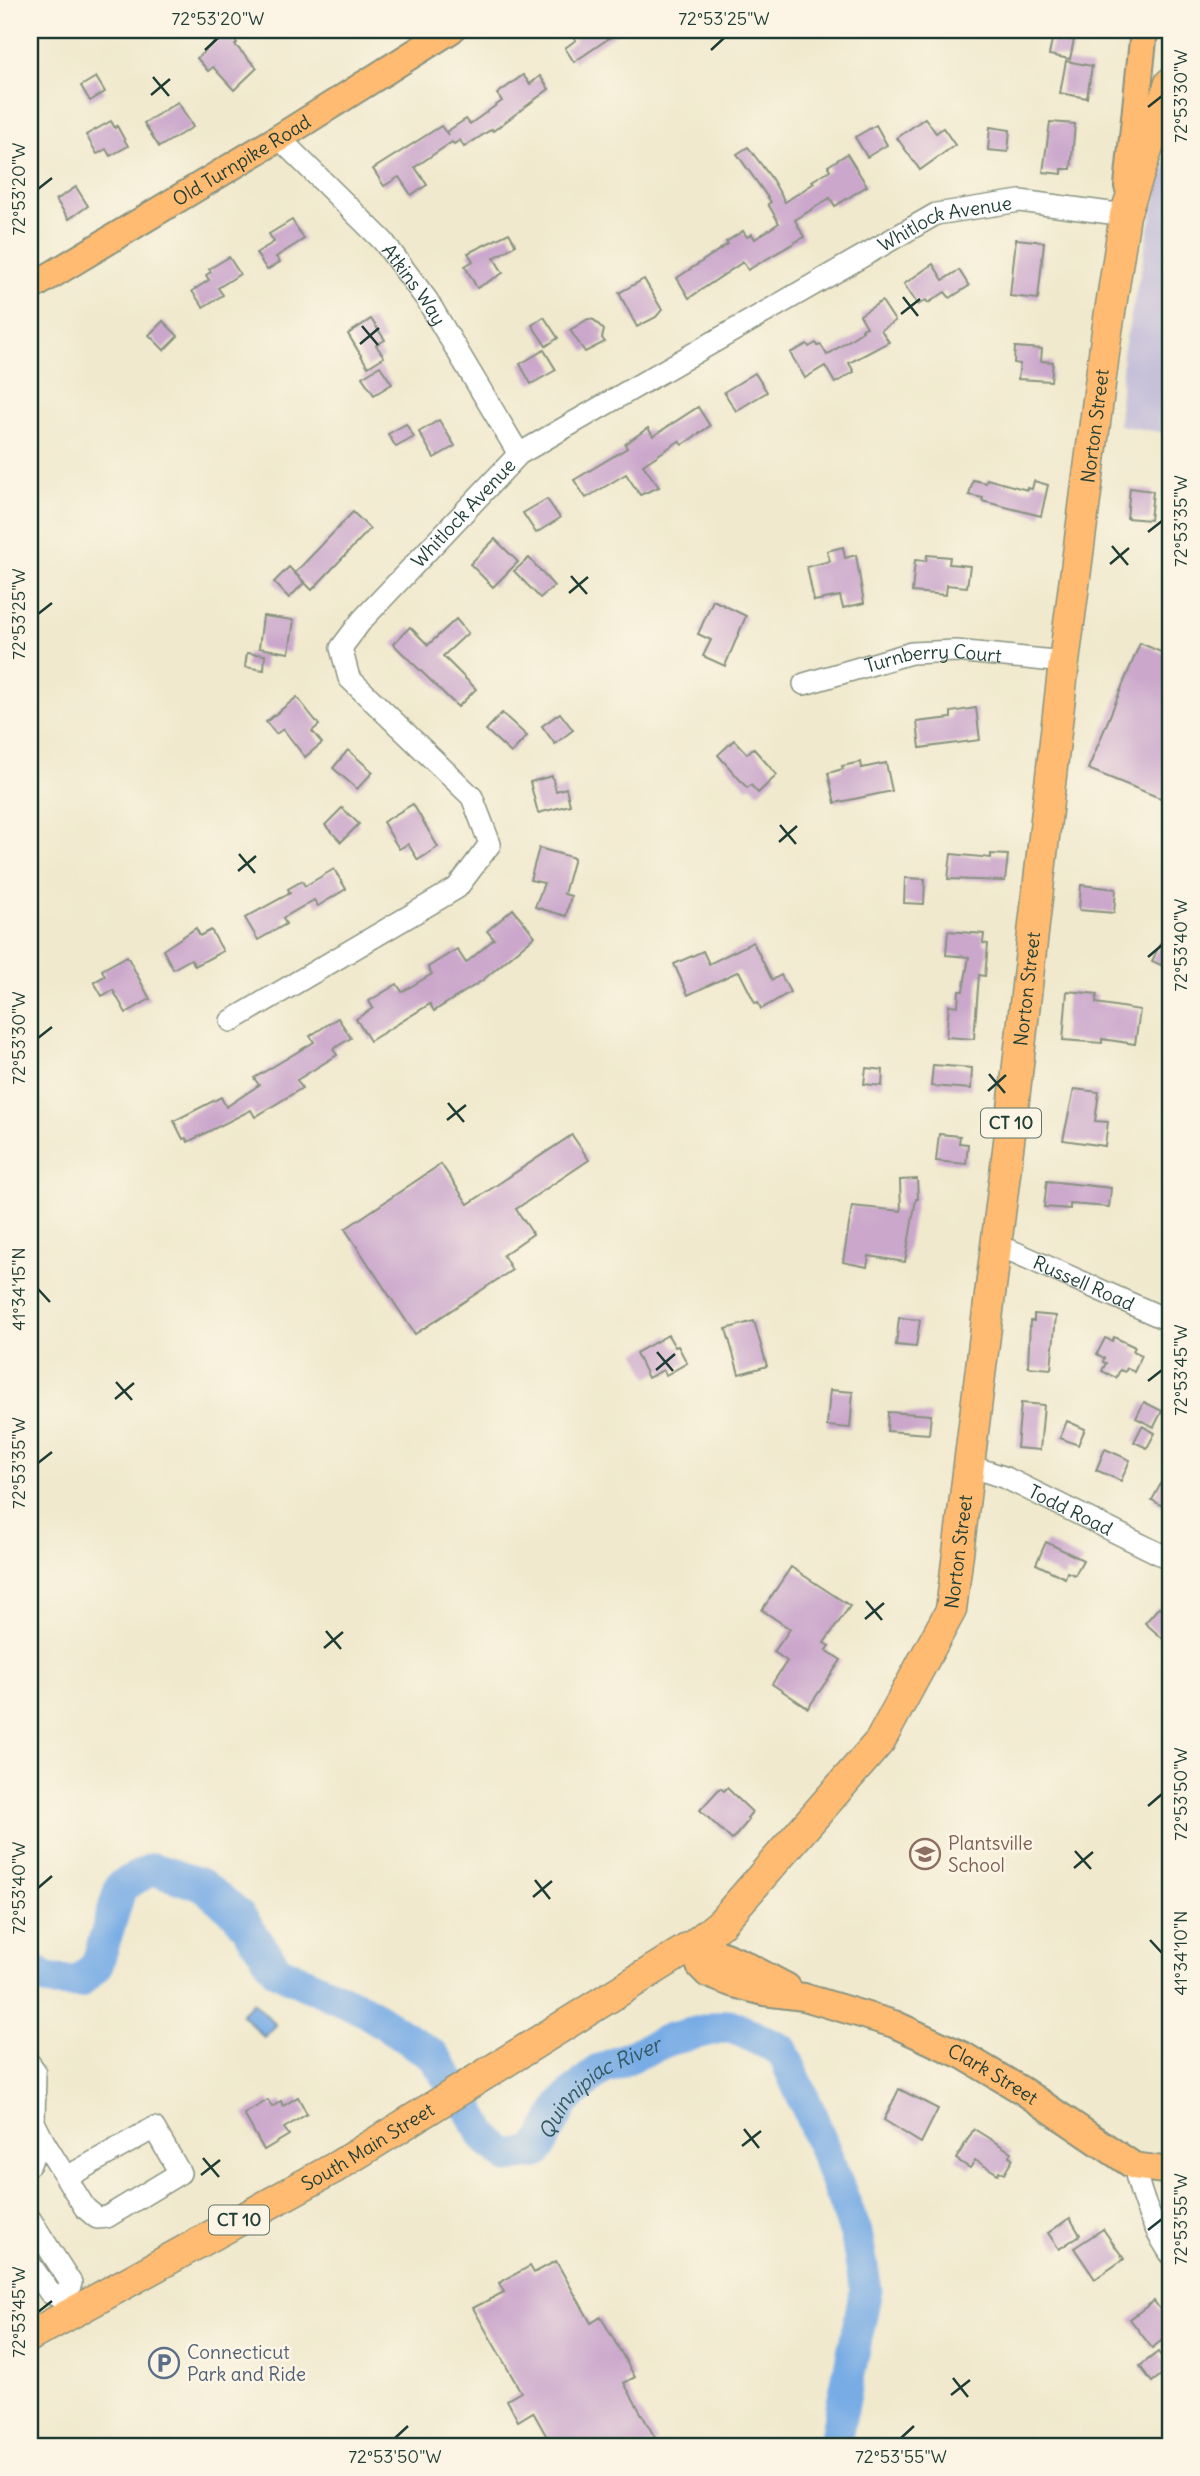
<svg xmlns="http://www.w3.org/2000/svg" width="1200" height="2476" font-family="Delius,sans-serif">
<style>
.industrial{fill:#c6c0d9}
.water{fill:#78ace5;stroke:#4c748c;stroke-width:2}
.lines{fill:none;stroke-linecap:round;stroke-linejoin:round}
.river{stroke:#78ace5;stroke-width:33}
.building{fill:#cba7cc}
.minor-casing{stroke:#889380;stroke-width:24}
.major-casing{stroke:#889380;stroke-width:30}
.highway-casing{stroke:#889380;stroke-width:33}
.minor{stroke:#fff;stroke-width:21}
.major{stroke:#ffbb71;stroke-width:26}
.highway{stroke:#ffbb71;stroke-width:30}
.ticks{fill:none;stroke:#1f3d34;stroke-width:2.5}
.labels{text-anchor:middle;stroke-width:5;stroke-linejoin:round;paint-order:stroke}
.shield{fill:#fcf5e5;stroke:#617469;stroke-width:2}
.shield-label{font-size:18px;font-weight:bold;fill:#1f3d34}
.street-label{font-size:19px;fill:#1f3d34;stroke:#fcf5e5}
.education-label{font-size:19px;fill:#785e54;stroke:#fcf5e5;text-anchor:start}
.service-label{font-size:19px;fill:#4e5e75;stroke:#fcf5e5;text-anchor:start}
.water-label{font-size:21px;font-style:italic;fill:#355960;stroke:#fcf5e5}
.neatline{fill:none;stroke:#1f3d34;stroke-width:2.5}
.ticks-label{font-size:18px;text-anchor:middle;fill:#1f3d34}
</style>
<rect width="100%" height="100%" fill="#fcf5e5"/>
<filter id="ink" filterUnits="userSpaceOnUse"><feTurbulence type="fractalNoise" baseFrequency=".0143" numOctaves="2"/><feDisplacementMap in="SourceGraphic" scale="14" xChannelSelector="R" yChannelSelector="G"/><feConvolveMatrix kernelMatrix="1 2 1 2 8 2 1 2 1" color-interpolation-filters="sRGB"/></filter>
<filter id="wash" filterUnits="userSpaceOnUse"><feTurbulence type="fractalNoise" baseFrequency=".00686" numOctaves="4" result="noise"/><feDisplacementMap in="SourceGraphic" scale="28" xChannelSelector="R" yChannelSelector="G"/><feGaussianBlur stdDeviation="1.57" result="paint"/><feColorMatrix in="noise" values="0 0 0 0 0 0 0 0 0 0 0 0 0 0 0 0 0 1.4 0 .05"/><feComposite in="paint" operator="in"/></filter>
<g filter="url(#wash)">
<rect width="100%" height="100%" fill="#f0e9cd"/>
<!-- industrial -->
<polygon class="industrial" points="1170,148 1170,434 1119,425 1123,353 1159,183"/>
<!-- water -->
<polygon class="water" points="253,2002 276,2025 264,2037 241,2014"/>
<g class="lines">
<!-- river -->
<path class="river" id="s1" d="M30,1968L50,1981L79,1982L97,1965L121,1886L153,1869L202,1885L238,1914L277,1970L364,2010L433,2055L467,2105L485,2137L508,2157L537,2152L563,2103L598,2071L670,2039L729,2025L782,2050L809,2111L856,2233L866,2290L836,2437L837,2446"/>
</g>
<g id="blocks">
<!-- building -->
<g class="building">
<polygon points="568,30 621,30 574,62 565,48 576,40"/>
<polygon points="227,31 237,43 235,45 257,68 234,90 213,67 208,71 197,58"/>
<polygon points="1053,35 1074,40 1070,59 1049,55"/>
<polygon points="1066,61 1092,66 1087,98 1060,93"/>
<polygon points="523,75 530,84 540,76 549,89 493,131 492,129 464,147 460,140 454,144 452,142 415,167 427,185 411,195 399,177 384,186 373,169 441,126 448,135 446,132 466,119 470,124 502,101 497,94"/>
<polygon points="96,77 105,92 90,101 81,86"/>
<polygon points="178,102 193,127 159,147 144,123"/>
<polygon points="925,118 936,133 943,128 955,145 920,170 897,138"/>
<polygon points="111,121 115,128 117,126 128,146 110,156 106,149 97,154 86,135"/>
<polygon points="1050,122 1075,124 1071,169 1062,169 1062,174 1043,172"/>
<polygon points="876,125 887,145 867,157 855,137"/>
<polygon points="990,127 1010,130 1008,152 988,150"/>
<polygon points="748,147 772,179 785,202 814,183 812,181 830,170 828,166 847,154 867,186 835,206 830,198 795,220 804,237 748,270 743,262 689,298 677,278 728,244 726,242 743,231 747,237 752,234 755,239 779,223 768,204 771,202 737,154"/>
<polygon points="76,187 88,206 69,219 56,200"/>
<polygon points="292,220 304,239 276,257 280,262 267,270 256,253 274,242 269,234"/>
<polygon points="509,233 516,245 494,258 503,273 477,288 465,266 473,261 468,253"/>
<polygon points="1016,239 1044,242 1038,299 1010,296"/>
<polygon points="229,257 240,274 218,288 223,295 203,307 192,291 209,280 206,275 211,272 209,269"/>
<polygon points="933,264 943,280 959,270 969,286 950,298 945,292 928,303 926,300 918,305 904,284"/>
<polygon points="644,279 662,310 656,317 637,327 619,293"/>
<polygon points="882,301 895,321 881,330 889,342 849,363 854,372 835,383 825,366 805,378 790,353 807,344 809,347 816,343 818,346 821,345 827,355 863,331 862,329 867,327 860,315"/>
<polygon points="544,317 558,338 546,346 532,325"/>
<polygon points="371,319 385,340 376,345 384,357 368,367 348,334"/>
<polygon points="588,319 594,320 604,330 602,338 605,342 585,352 570,330"/>
<polygon points="163,321 178,336 164,350 149,335"/>
<polygon points="1015,347 1042,349 1041,361 1053,362 1051,381 1018,379 1020,364 1014,363"/>
<polygon points="544,350 556,370 531,384 520,364"/>
<polygon points="380,366 392,384 374,395 362,377"/>
<polygon points="755,373 767,392 736,411 724,392"/>
<polygon points="698,407 710,426 682,445 679,441 643,465 659,487 640,495 626,474 586,498 574,480 627,448 625,444 648,428 653,436"/>
<polygon points="439,420 455,446 434,458 419,432"/>
<polygon points="406,424 414,437 396,447 388,434"/>
<polygon points="987,479 1027,490 1027,488 1032,489 1034,481 1048,485 1041,516 982,501 983,498 969,495 973,480 986,483"/>
<polygon points="1130,488 1153,491 1150,520 1127,518"/>
<polygon points="547,499 560,518 536,533 523,513"/>
<polygon points="353,512 370,529 312,590 295,573"/>
<polygon points="495,539 518,562 493,587 470,564"/>
<polygon points="843,547 845,558 856,555 864,603 843,608 840,596 814,601 807,567 830,561 827,551"/>
<polygon points="927,555 950,557 949,564 970,566 967,587 947,585 946,595 912,592 915,560 926,561"/>
<polygon points="529,558 554,586 540,598 514,571"/>
<polygon points="289,567 304,583 289,598 274,582"/>
<polygon points="713,600 746,616 725,666 703,656 711,640 698,634"/>
<polygon points="263,616 294,620 289,653 259,648"/>
<polygon points="456,619 468,633 443,656 476,689 458,707 393,644 410,627 428,645"/>
<polygon points="1140,643 1170,656 1170,802 1088,769"/>
<polygon points="247,653 265,655 264,670 245,667"/>
<polygon points="297,697 319,725 312,731 322,743 305,757 283,729 276,734 266,722"/>
<polygon points="976,708 980,740 920,748 917,722 951,718 951,712"/>
<polygon points="502,713 527,736 511,753 486,730"/>
<polygon points="560,713 573,730 555,744 542,726"/>
<polygon points="734,740 747,754 753,748 777,775 758,793 751,785 747,788 718,755"/>
<polygon points="348,750 373,772 357,789 333,768"/>
<polygon points="861,762 862,768 886,763 892,791 835,803 828,773 843,769 842,766"/>
<polygon points="552,776 556,791 566,788 570,805 538,813 530,782"/>
<polygon points="413,804 438,847 418,860 408,844 399,849 383,822"/>
<polygon points="342,808 359,824 341,842 325,825"/>
<polygon points="539,848 574,858 564,894 571,896 566,916 535,907 544,883 530,880"/>
<polygon points="951,854 991,858 991,854 1008,855 1005,881 948,879"/>
<polygon points="334,869 346,889 318,906 314,900 283,918 286,924 258,940 245,918 290,893 288,889 302,881 305,886"/>
<polygon points="905,878 925,879 924,904 904,903"/>
<polygon points="1081,885 1116,889 1114,913 1079,910"/>
<polygon points="513,909 535,936 483,980 434,1011 430,1004 370,1041 356,1019 373,1008 369,1001 397,984 402,992 432,974 428,967 457,949 466,963 494,939 487,931"/>
<polygon points="196,928 200,936 211,930 223,951 195,966 191,959 173,969 163,950"/>
<polygon points="948,931 984,934 983,943 988,944 985,976 979,975 974,1039 946,1037 949,1005 958,1006 959,991 963,991 969,957 946,955"/>
<polygon points="753,942 772,980 781,975 790,992 761,1009 758,1002 755,1003 739,971 688,995 674,964 703,951 709,964"/>
<polygon points="1160,944 1170,948 1170,969 1152,961"/>
<polygon points="127,956 150,999 126,1013 113,990 102,996 94,982 105,976 102,970"/>
<polygon points="1067,991 1097,994 1096,1003 1140,1010 1135,1044 1102,1039 1102,1043 1063,1040"/>
<polygon points="338,1018 351,1038 333,1049 337,1055 297,1080 302,1088 255,1117 251,1110 188,1142 186,1138 183,1139 174,1121 221,1097 226,1107 259,1085 254,1078 314,1042 310,1036"/>
<polygon points="933,1065 972,1068 971,1089 931,1086"/>
<polygon points="866,1068 883,1070 882,1086 864,1084"/>
<polygon points="1074,1089 1099,1092 1095,1121 1108,1122 1105,1146 1063,1140"/>
<polygon points="939,1134 960,1136 959,1143 968,1144 966,1164 936,1161"/>
<polygon points="572,1135 589,1160 516,1209 533,1234 503,1255 512,1270 415,1334 345,1229 441,1164 468,1204"/>
<polygon points="917,1179 918,1199 916,1199 905,1262 869,1256 867,1267 843,1262 852,1206 901,1211 900,1180"/>
<polygon points="1047,1181 1111,1188 1109,1207 1070,1204 1070,1209 1044,1207"/>
<polygon points="1034,1314 1056,1316 1051,1369 1028,1367 1030,1321 1034,1321"/>
<polygon points="899,1318 920,1320 916,1347 896,1345"/>
<polygon points="754,1321 767,1366 739,1374 726,1329"/>
<polygon points="668,1335 675,1347 678,1346 687,1363 666,1375 663,1370 648,1378 636,1353"/>
<polygon points="1114,1337 1135,1347 1133,1351 1142,1355 1134,1372 1127,1368 1125,1372 1120,1370 1116,1378 1102,1371 1106,1363 1103,1362 1104,1358 1097,1354 1105,1338 1112,1341"/>
<polygon points="830,1390 853,1392 850,1428 827,1426"/>
<polygon points="1144,1402 1162,1411 1154,1427 1136,1418"/>
<polygon points="1021,1403 1044,1405 1040,1450 1017,1448"/>
<polygon points="888,1412 931,1415 929,1434 887,1431"/>
<polygon points="1067,1421 1085,1429 1078,1445 1060,1438"/>
<polygon points="1142,1426 1155,1433 1147,1448 1134,1442"/>
<polygon points="1105,1449 1130,1460 1121,1481 1096,1470"/>
<polygon points="1170,1467 1170,1510 1152,1500"/>
<polygon points="1046,1542 1083,1560 1075,1575 1067,1572 1065,1578 1036,1564"/>
<polygon points="791,1567 850,1606 824,1643 829,1646 826,1650 841,1660 808,1708 772,1684 787,1661 774,1652 790,1629 762,1610"/>
<polygon points="1159,1607 1170,1616 1170,1645 1145,1623"/>
<polygon points="720,1788 724,1791 727,1788 752,1812 747,1818 749,1820 732,1840 700,1810"/>
<polygon points="899,2089 938,2109 921,2143 884,2120"/>
<polygon points="298,2097 307,2114 284,2128 289,2135 264,2150 244,2114 268,2100 272,2107 281,2101 283,2106"/>
<polygon points="974,2129 1011,2152 1009,2156 1013,2159 1004,2174 999,2171 998,2174 975,2160 970,2168 956,2159"/>
<polygon points="1070,2218 1080,2235 1059,2249 1048,2233"/>
<polygon points="1103,2229 1124,2259 1095,2279 1074,2248"/>
<polygon points="556,2261 591,2323 601,2317 635,2377 624,2383 657,2441 647,2446 552,2446 533,2412 518,2421 507,2400 521,2392 473,2308 504,2292 499,2283 530,2266 534,2273"/>
<polygon points="1154,2301 1164,2315 1170,2311 1170,2334 1152,2348 1130,2319"/>
<polygon points="1158,2352 1170,2368 1152,2382 1140,2366"/>
</g>
</g>
</g>
<g filter="url(#ink)">
<use href="#blocks" fill-opacity="0" stroke="#889380" stroke-width="2"/>
<g class="lines">
<!-- minor casing -->
<g class="minor-casing">
<g id="minor">
<path id="s2" d="M279,138L383,241L427,300L519,454"/>
<path id="s3" d="M804,684L911,653L956,651L1064,662"/>
<path id="s4" d="M231,1021L457,888L490,844L472,797L349,678L341,648L362,620L519,454L936,214L1020,201L1125,215"/>
<path id="s5" d="M996,1244L1170,1321"/>
<path id="s6" d="M970,1466L1006,1478L1170,1559"/>
<polyline points="30,2064 35,2071 34,2122 44,2142"/>
<polyline points="30,2164 34,2153 44,2142 85,2208 97,2218 107,2217 180,2173 154,2128 67,2177"/>
<path d="M1134,2166C1142,2201 1151,2223 1170,2253"/>
<polyline points="30,2219 71,2283 65,2299"/>
<polyline points="30,2264 50,2293 65,2299 73,2309"/>
</g>
</g>
<!-- major casing -->
<g class="major-casing">
<g id="major">
<polyline points="1128,186 1144,30"/>
<path id="s7" d="M30,288L279,138L451,30"/>
<path id="s8" d="M695,1944L700,1966L708,1974L734,1984L764,1992L804,1997L894,2024L964,2056L1023,2091L1134,2166L1170,2171"/>
<polyline points="695,1944 742,1963 787,1987"/>
</g>
</g>
<!-- highway casing -->
<g class="highway-casing">
<g id="highway">
<path id="s9" d="M30,2336L336,2167L695,1944L721,1923L880,1741L951,1610L1012,1117L1064,662L1106,338L1125,215L1170,83"/>
</g>
</g>
<!-- minor -->
<use href="#minor" class="minor"/>
<!-- major -->
<use href="#major" class="major"/>
<!-- highway -->
<use href="#highway" class="highway"/>
</g>
</g>
<!-- ticks -->
<path class="ticks" d="M205,50L218,38M711,50L724,38M153,77L169,96M151,95L170,79M1148,107L1162,96M38,189L52,178M903,297L918,316M901,314L920,299M362,326L378,345M360,344L379,328M1148,532L1162,521M1112,546L1128,565M1110,564L1129,548M571,576L587,594M569,593L588,577M38,614L52,603M780,825L796,844M779,842L797,826M239,854L255,873M238,871L256,856M1148,957L1162,945M38,1038L52,1027M989,1074L1005,1093M988,1091L1006,1075M448,1103L464,1122M447,1120L466,1105M38,1289L50,1302M657,1352L673,1371M656,1370L675,1354M1148,1381L1162,1370M116,1382L132,1400M115,1399L134,1383M38,1463L52,1452M866,1601L882,1620M865,1619L884,1603M326,1631L341,1649M324,1648L343,1632M1148,1806L1162,1794M1075,1851L1091,1869M1074,1868L1093,1852M535,1880L550,1899M38,1888L52,1876M533,1897L552,1881M1150,1940L1162,1953M744,2129L759,2148M742,2146L761,2131M203,2158L219,2177M201,2175L220,2160M1148,2230L1162,2219M38,2312L52,2301M953,2378L968,2397M951,2395L970,2380M395,2438L408,2426M901,2438L914,2426"/>
<!-- icons -->
<defs>
<g id="school-ring" transform="scale(1.575)"><circle r="9.5" fill="#fcf5e5" stroke="#8d6e63" stroke-width="1.5"/><path d="M0-5L7-2L0 1L-7-2ZM-4 1L0 2.5L4 1V4Q0 6-4 4Z" fill="#8d6e63"/></g>
<g id="parking-ring" transform="scale(1.575)"><circle r="9.5" fill="#fcf5e5" stroke="#5c6f8a" stroke-width="1.5"/><path d="M-3.5-5.5H1a3.5 3.5 0 0 1 0 7H-1V5.5H-3.5ZM-1-3.4V-.6H.8a1.4 1.4 0 0 0 0-2.8Z" fill="#5c6f8a"/></g>
</defs>
<g fill-rule="evenodd">
<use href="#school-ring" x="925" y="1854"/>
<use href="#parking-ring" x="164" y="2363"/>
</g>
<g class="labels">
<!-- shield labels -->
<g class="shield">
<rect x="981" y="1108.5" width="60" height="29" rx="5"/>
<rect x="209" y="2205.5" width="60" height="29" rx="5"/>
</g>
<g class="shield-label">
<text x="1011" y="1129">CT 10</text>
<text x="239" y="2226">CT 10</text>
</g>
<!-- street labels -->
<g class="street-label">
<text dy="7" stroke="none"><textPath href="#s7" startOffset="247">Old Turnpike Road</textPath></text>
<text dy="7" stroke="none"><textPath href="#s4" startOffset="1320">Whitlock Avenue</textPath></text>
<text dy="7" stroke="none"><textPath href="#s2" startOffset="200">Atkins Way</textPath></text>
<text dy="7" stroke="none"><textPath href="#s9" startOffset="2389">Norton Street</textPath></text>
<text dy="7" stroke="none"><textPath href="#s4" startOffset="752">Whitlock Avenue</textPath></text>
<text dy="7" stroke="none"><textPath href="#s3" startOffset="133">Turnberry Court</textPath></text>
<text dy="7" stroke="none"><textPath href="#s9" startOffset="1822">Norton Street</textPath></text>
<text dy="7" stroke="none"><textPath href="#s5" startOffset="96">Russell Road</textPath></text>
<text dy="7" stroke="none"><textPath href="#s6" startOffset="110">Todd Road</textPath></text>
<text dy="7" stroke="none"><textPath href="#s9" startOffset="1255">Norton Street</textPath></text>
<text dy="7" stroke="none"><textPath href="#s8" startOffset="338">Clark Street</textPath></text>
<text dy="7" stroke="none"><textPath href="#s9" startOffset="387">South Main Street</textPath></text>
</g>
<!-- education labels -->
<g class="education-label">
<text x="948" y="1850">Plantsville<tspan x="948" dy="22">School</tspan></text>
</g>
<!-- service labels -->
<g class="service-label">
<text x="187" y="2359">Connecticut<tspan x="187" dy="22">Park and Ride</tspan></text>
</g>
<!-- water labels -->
<g class="water-label">
<text dy="7" stroke="none"><textPath href="#s1" startOffset="791">Quinnipiac River</textPath></text>
</g>
</g>
<!-- margin -->
<rect width="1200" height="2476" fill="none" stroke="#fcf5e5" stroke-width="77"/>
<rect x="38" y="38" width="1124" height="2400" class="neatline"/>
<g class="ticks-label">
<text x="218" y="25">72°53'20"W</text>
<text x="724" y="25">72°53'25"W</text>
<text transform="translate(1181 96) rotate(-90)" y="6">72°53'30"W</text>
<text transform="translate(19 189) rotate(-90)" y="6">72°53'20"W</text>
<text transform="translate(1181 521) rotate(-90)" y="6">72°53'35"W</text>
<text transform="translate(19 614) rotate(-90)" y="6">72°53'25"W</text>
<text transform="translate(1181 945) rotate(-90)" y="6">72°53'40"W</text>
<text transform="translate(19 1038) rotate(-90)" y="6">72°53'30"W</text>
<text transform="translate(19 1289) rotate(-90)" y="6">41°34'15"N</text>
<text transform="translate(1181 1370) rotate(-90)" y="6">72°53'45"W</text>
<text transform="translate(19 1463) rotate(-90)" y="6">72°53'35"W</text>
<text transform="translate(1181 1794) rotate(-90)" y="6">72°53'50"W</text>
<text transform="translate(19 1888) rotate(-90)" y="6">72°53'40"W</text>
<text transform="translate(1181 1953) rotate(-90)" y="6">41°34'10"N</text>
<text transform="translate(1181 2219) rotate(-90)" y="6">72°53'55"W</text>
<text transform="translate(19 2312) rotate(-90)" y="6">72°53'45"W</text>
<text x="395" y="2463">72°53'50"W</text>
<text x="901" y="2463">72°53'55"W</text>
</g>
</svg>
